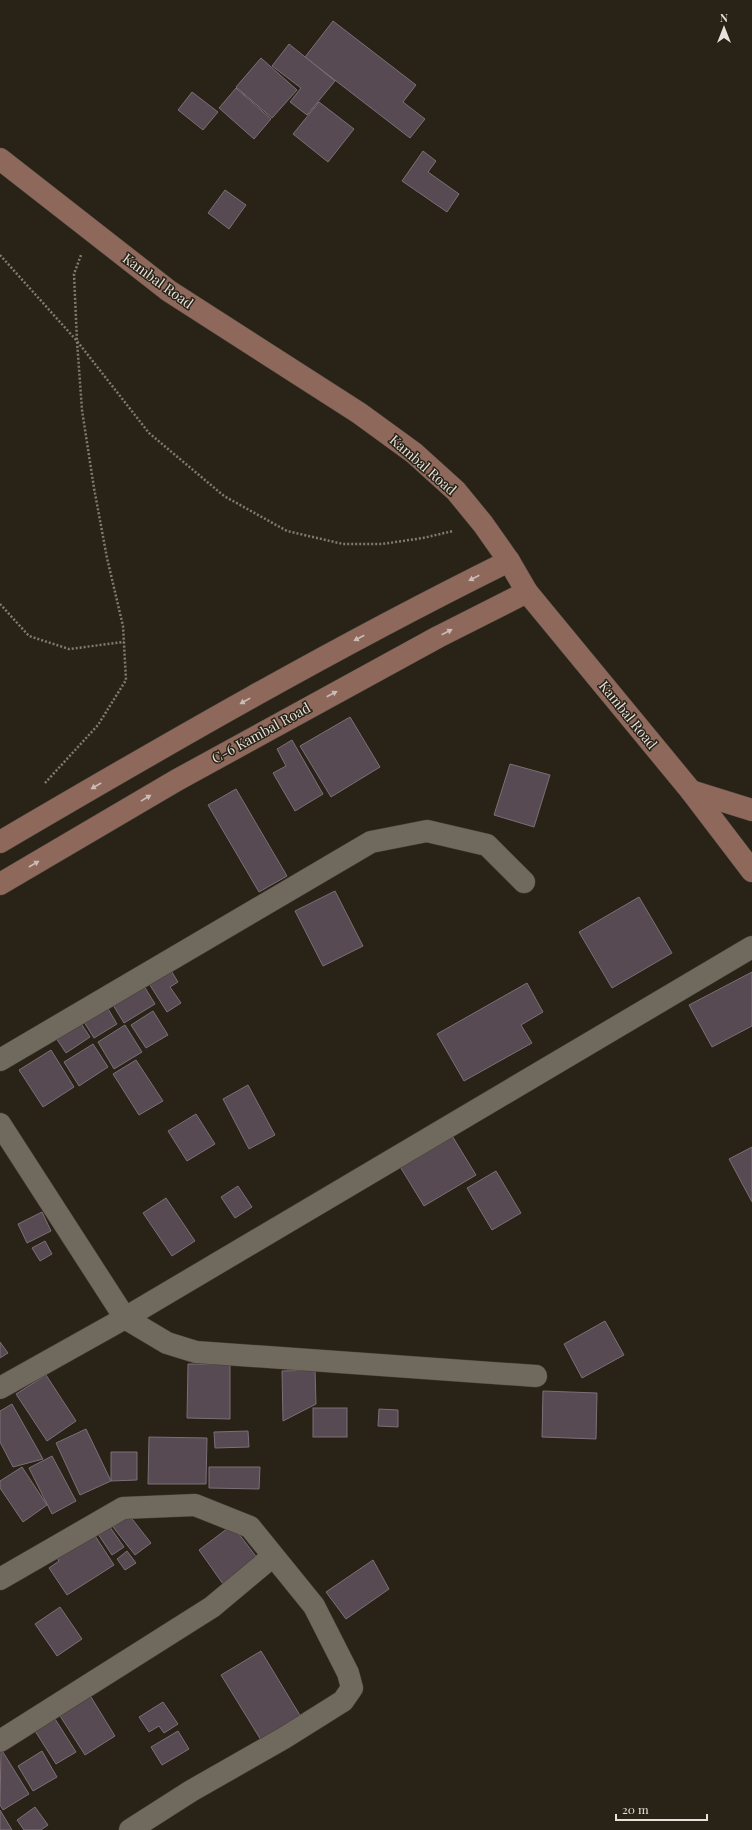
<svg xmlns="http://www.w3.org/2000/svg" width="752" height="1830" font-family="'Playfair Display',serif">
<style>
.building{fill:#574a52;stroke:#7c6f77}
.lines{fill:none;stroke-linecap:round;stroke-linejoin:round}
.street-casing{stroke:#433f37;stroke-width:23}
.secondary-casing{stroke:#433f37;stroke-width:23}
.path{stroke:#807b72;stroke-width:2.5;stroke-dasharray:2 2;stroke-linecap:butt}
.street{stroke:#70695d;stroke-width:22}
.secondary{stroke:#8d685b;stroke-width:22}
.oneway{fill:#cbbdb5}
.labels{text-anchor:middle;stroke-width:3;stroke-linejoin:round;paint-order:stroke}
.street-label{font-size:14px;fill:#e6e2db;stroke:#282217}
</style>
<rect width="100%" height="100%" fill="#282217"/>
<!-- building -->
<g class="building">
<polygon points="333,21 416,85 403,102 425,119 410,138 305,57"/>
<polygon points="289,44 335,81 307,115 290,102 301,88 272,66"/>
<polygon points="261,58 297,90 272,118 236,87"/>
<polygon points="236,88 271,119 254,139 219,108"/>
<polygon points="192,92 218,112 203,130 178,110"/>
<polygon points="319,102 354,129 328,162 293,134"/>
<polygon points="423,151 436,161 428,172 459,194 447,212 402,181"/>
<polygon points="225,190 246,205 229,229 208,213"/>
<polygon points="350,717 380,767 331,797 300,746"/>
<polygon points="292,740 323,794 295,811 273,773 286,766 277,749"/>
<polygon points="510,764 550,775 534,827 494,815"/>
<polygon points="236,789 287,876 259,892 208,805"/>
<polygon points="335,891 363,946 323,966 295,911"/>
<polygon points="639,897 672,953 612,988 579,932"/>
<polygon points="170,969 178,982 170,987 181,1003 167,1012 148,982"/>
<polygon points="752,972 752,1026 712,1047 689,1005"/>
<polygon points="527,983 543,1012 521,1025 532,1043 464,1081 437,1034"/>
<polygon points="144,986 155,1004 124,1023 113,1005"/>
<polygon points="107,1007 117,1024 94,1038 84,1022"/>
<polygon points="153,1011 168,1035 146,1048 131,1025"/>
<polygon points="80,1022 90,1037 66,1053 56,1038"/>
<polygon points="125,1025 142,1052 114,1069 98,1042"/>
<polygon points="93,1044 108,1067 79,1086 64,1062"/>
<polygon points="51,1050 74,1087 43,1107 19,1070"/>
<polygon points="136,1060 163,1101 139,1115 113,1074"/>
<polygon points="248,1085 275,1135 249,1149 223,1099"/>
<polygon points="196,1114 215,1144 187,1161 168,1131"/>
<polygon points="451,1134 476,1175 424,1206 399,1165"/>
<polygon points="752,1147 752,1202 729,1159"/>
<polygon points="496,1171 521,1213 492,1230 467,1188"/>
<polygon points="238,1186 252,1207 235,1218 221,1197"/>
<polygon points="166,1198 195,1241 172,1256 143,1213"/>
<polygon points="42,1212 51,1231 27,1243 18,1224"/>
<polygon points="45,1241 52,1254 40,1261 32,1248"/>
<polygon points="605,1321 624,1355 582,1378 564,1344"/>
<polygon points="0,1342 8,1353 0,1358"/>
<polygon points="188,1364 230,1364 230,1419 187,1418"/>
<polygon points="315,1370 316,1404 283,1421 282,1371"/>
<polygon points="46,1375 76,1421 47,1441 16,1394"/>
<polygon points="543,1391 597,1393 596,1439 542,1437"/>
<polygon points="12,1404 43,1459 13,1467 0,1442 0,1411"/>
<rect x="313" y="1408" width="34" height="29"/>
<polygon points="379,1409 398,1410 398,1427 378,1426"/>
<polygon points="86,1429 111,1481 80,1495 56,1443"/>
<polygon points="248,1431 249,1447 215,1448 214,1432"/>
<polygon points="149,1437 207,1438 206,1484 148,1484"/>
<polygon points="111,1452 137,1452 137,1480 111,1481"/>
<polygon points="52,1456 76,1501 52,1514 29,1468"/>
<polygon points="22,1467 47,1505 23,1522 0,1488 0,1481"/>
<polygon points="209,1467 260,1467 259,1489 209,1488"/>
<polygon points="129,1515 151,1543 135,1555 113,1527"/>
<polygon points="107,1523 124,1547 112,1555 96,1531"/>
<polygon points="232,1525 258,1559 223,1584 199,1550"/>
<polygon points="90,1528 114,1565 67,1595 49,1568 59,1561 53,1552"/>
<polygon points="127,1551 136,1563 125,1570 117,1559"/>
<polygon points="373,1560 389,1589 346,1619 326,1592"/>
<polygon points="60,1607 82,1639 57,1656 35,1624"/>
<polygon points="261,1651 301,1717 261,1740 221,1675"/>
<polygon points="86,1689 115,1736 85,1755 55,1708"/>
<polygon points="163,1702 178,1724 164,1733 159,1726 149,1732 139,1717"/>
<polygon points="50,1711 76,1752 56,1764 30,1723"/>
<polygon points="178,1731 189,1749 162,1765 151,1747"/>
<polygon points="1,1749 29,1794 3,1810 0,1805"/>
<polygon points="42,1751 57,1777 33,1791 18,1766"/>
<polygon points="35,1807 48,1825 41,1830 24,1830 17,1820"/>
<polygon points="0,1810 12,1830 0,1830"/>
</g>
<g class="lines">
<!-- street casing -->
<g class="street-casing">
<g id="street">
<polyline points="0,1060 371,842 427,831 487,845 524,882"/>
<polyline points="0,1124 125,1318 167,1343 196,1352 536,1376"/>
<polyline points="0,1388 125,1318 752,947"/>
<polyline points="0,1579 123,1508 195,1505 250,1527 314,1606 348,1673 352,1688 343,1701 284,1738 191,1791 130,1830"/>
<polyline points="0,1741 212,1607 273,1556"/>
</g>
</g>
<!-- secondary casing -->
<g class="secondary-casing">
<g id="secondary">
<polyline points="0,159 169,291 359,413 414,453 456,491 483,524 509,561 527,592 691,791 752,871"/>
<polyline points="691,791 752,810"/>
<path d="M0,842C167,744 335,647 509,561"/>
<polyline points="0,884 177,780 438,637 527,592"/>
</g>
</g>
<!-- path -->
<g class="path">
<polyline points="0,255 77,341 149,433 224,496 287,531 343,544 382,544 423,538 453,531"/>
<polyline points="0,604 29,636 69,649 124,642"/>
<polyline points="45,783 98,725 126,680 123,626 107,558 94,488 82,410 77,341 74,274 81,255"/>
</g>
<!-- street -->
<use href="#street" class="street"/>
<!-- secondary -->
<use href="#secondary" class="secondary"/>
</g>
<!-- one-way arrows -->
<defs><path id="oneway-solid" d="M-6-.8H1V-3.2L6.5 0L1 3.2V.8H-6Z"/></defs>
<g class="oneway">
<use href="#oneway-solid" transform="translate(474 578) rotate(153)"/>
<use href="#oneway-solid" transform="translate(447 632) rotate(-27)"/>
<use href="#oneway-solid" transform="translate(359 638) rotate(152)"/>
<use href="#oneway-solid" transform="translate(332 694) rotate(-28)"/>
<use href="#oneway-solid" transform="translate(245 701) rotate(151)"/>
<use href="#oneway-solid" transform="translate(96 786) rotate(150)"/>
<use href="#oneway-solid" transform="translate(146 798) rotate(-31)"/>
<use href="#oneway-solid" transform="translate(34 864) rotate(-30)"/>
</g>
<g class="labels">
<!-- street labels -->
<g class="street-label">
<text transform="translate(158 281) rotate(36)" y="5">Kambal Road</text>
<text transform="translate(423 465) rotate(41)" y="5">Kambal Road</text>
<text transform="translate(628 715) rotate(51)" y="5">Kambal Road</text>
<text transform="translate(261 733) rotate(-29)" y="5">C-6 Kambal Road</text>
</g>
</g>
<!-- north arrow -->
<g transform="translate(724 28)" stroke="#282217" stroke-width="3" paint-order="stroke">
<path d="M0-3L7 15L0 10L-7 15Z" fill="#e6e2db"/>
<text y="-6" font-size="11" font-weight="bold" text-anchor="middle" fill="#e6e2db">N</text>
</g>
<!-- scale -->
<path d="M616 1814v6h91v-6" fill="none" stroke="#e6e2db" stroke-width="2"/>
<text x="622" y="1814" font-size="12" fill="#e6e2db" stroke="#282217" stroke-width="3" paint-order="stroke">20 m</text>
</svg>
